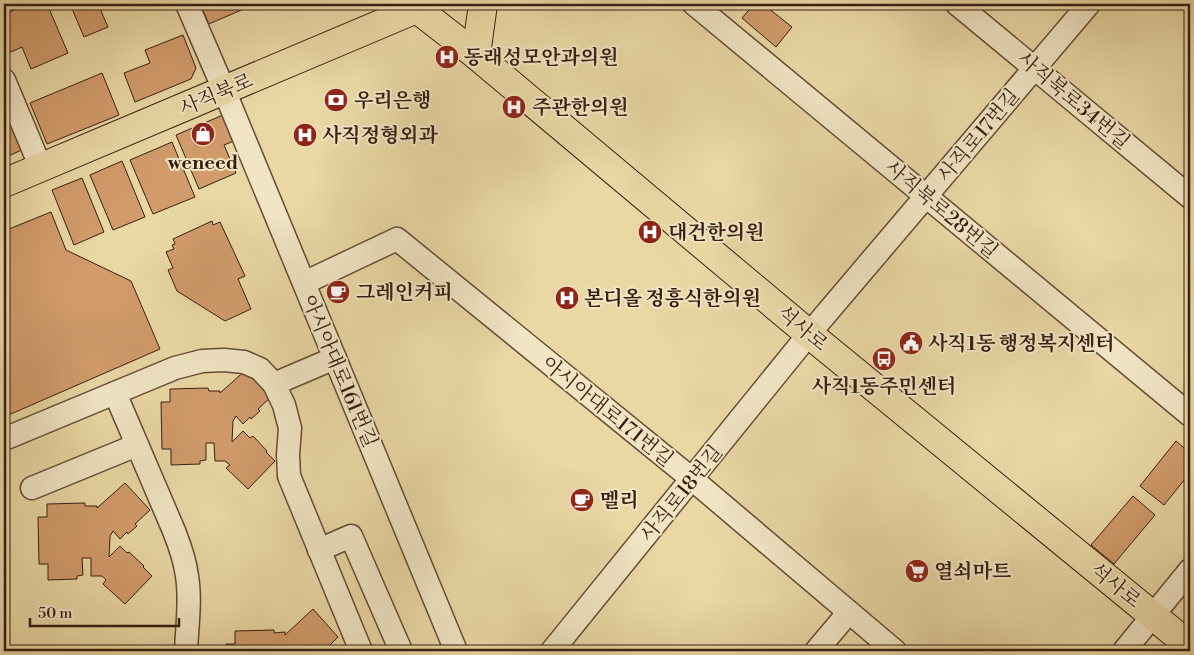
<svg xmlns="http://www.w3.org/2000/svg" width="1194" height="655" font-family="'Libre Bodoni','Noto Serif KR',serif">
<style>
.building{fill:#d19b6b;stroke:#381e12}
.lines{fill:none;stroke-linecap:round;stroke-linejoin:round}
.minor-casing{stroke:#644c36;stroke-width:25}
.major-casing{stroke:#381e12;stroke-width:30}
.minor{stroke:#f1e5c4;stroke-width:22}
.major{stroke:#e9d7a4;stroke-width:28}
.labels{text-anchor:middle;stroke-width:4;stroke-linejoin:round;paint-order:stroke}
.poi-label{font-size:20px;font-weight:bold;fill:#381e12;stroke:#f1e5c4;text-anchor:start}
.street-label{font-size:20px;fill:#381e12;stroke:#f1e5c4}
</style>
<rect width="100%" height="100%" fill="#e9d7a4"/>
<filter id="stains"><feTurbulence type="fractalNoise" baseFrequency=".004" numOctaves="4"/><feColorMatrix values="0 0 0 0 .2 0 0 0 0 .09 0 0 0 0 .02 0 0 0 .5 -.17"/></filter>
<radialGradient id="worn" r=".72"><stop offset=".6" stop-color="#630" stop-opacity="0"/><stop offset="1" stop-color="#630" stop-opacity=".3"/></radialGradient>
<!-- building -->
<g class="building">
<polygon points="29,4 47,4 68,53 31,69 22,47 4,55 4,14"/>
<polygon points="70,4 98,4 108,27 84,37"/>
<polygon points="200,4 244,4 246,8 209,24"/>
<polygon points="754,4 763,4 792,27 776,47 742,18"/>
<polygon points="183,35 196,68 191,79 135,102 124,73 150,63 145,50"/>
<polygon points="102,73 119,115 47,144 30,103"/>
<polygon points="4,95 26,148 4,158"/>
<polygon points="223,115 234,141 224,145 236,173 199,189 176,135"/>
<polygon points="172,142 195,197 153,214 130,160"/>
<polygon points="122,161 145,217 113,230 90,175"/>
<polygon points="82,178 104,232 74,245 52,190"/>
<polygon points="51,212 66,250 131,281 160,349 4,417 4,231"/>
<polygon points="212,221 213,225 220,222 245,276 238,279 251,309 225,321 177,291 168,270 173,268 166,252 174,249 172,245 175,244 173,239"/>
<polygon points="248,368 273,395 258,409 260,411 251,419 250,417 243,424 236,416 233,421 232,442 243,431 250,438 253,436 267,451 266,452 275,461 248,489 226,468 230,465 225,461 215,461 214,443 206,443 206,460 200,461 200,464 171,465 171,449 162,449 161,402 170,402 170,389 208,388 209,391 220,391 220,393"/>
<polygon points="1176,441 1190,453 1190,473 1164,505 1140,486"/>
<polygon points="125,483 150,510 135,524 137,526 128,534 127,532 120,539 113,531 110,536 109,557 120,546 127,553 129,552 144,566 143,567 152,576 125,604 103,584 106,580 102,576 91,576 91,558 82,558 83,575 77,576 77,579 48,580 48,564 39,564 38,517 47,517 47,504 85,503 85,506 97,506 97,508"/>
<polygon points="1133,496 1155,515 1114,564 1091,545"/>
<polygon points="313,609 338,637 324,651 226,651 226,644 235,644 235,631 274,630 274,633 285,632 285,635"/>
</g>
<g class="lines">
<!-- minor casing -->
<g class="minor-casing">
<g id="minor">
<polyline points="187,4 224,90 456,651"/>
<polyline points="694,4 1190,415"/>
<polyline points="957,4 1190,197"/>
<polyline points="4,80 41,168"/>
<polyline points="304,283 397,239 692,479 895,651"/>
<polyline points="274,384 335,358"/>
<path d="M115,393L174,531C180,546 185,560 187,576C191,600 187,627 186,651"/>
<polyline points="4,439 175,368 202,361 224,360 244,362 260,369 274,384 284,405 290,428 288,455 289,476 361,651"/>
<polyline points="32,488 137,445"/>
<polyline points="319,550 351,536 401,651"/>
<polyline points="552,651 809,334 1089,4"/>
<polyline points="816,651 849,612"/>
<polyline points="1124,651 1190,570"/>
</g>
</g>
<!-- major casing -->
<g class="major-casing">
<g id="major">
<polyline points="417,9 476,55 809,334 1190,646"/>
<polyline points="476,55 483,4"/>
<polyline points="4,183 428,4"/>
</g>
</g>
<!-- minor -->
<use href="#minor" class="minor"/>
<!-- major -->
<use href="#major" class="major"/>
</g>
<!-- icons -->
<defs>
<g id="hospital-disc" transform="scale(1.25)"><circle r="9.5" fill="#8f2418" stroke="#f1e5c4"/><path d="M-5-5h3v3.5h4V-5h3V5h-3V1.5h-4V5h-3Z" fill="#fff"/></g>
<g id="bank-disc" transform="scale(1.25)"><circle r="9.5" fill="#8f2418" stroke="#f1e5c4"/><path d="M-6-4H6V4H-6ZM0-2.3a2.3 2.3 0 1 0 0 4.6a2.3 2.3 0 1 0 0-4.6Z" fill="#fff"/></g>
<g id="shop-disc" transform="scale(1.25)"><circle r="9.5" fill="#8f2418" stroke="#f1e5c4"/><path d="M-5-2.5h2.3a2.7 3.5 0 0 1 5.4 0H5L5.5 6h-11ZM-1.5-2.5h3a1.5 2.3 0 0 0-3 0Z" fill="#fff"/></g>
<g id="cafe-disc" transform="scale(1.25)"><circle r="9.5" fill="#8f2418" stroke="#f1e5c4"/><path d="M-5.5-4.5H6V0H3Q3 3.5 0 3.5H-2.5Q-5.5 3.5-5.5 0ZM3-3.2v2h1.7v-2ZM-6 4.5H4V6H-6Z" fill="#fff"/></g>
<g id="civic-disc" transform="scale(1.25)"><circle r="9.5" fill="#8f2418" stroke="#f1e5c4"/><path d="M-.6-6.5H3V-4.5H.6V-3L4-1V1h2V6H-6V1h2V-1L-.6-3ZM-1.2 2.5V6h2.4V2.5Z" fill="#fff"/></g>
<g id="bus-disc" transform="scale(1.25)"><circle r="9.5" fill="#8f2418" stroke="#f1e5c4"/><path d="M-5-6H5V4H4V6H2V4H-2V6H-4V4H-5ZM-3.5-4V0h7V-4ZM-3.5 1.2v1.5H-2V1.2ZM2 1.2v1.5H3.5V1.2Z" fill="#fff"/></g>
<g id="supermarket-disc" transform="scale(1.25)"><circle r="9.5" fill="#8f2418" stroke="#f1e5c4"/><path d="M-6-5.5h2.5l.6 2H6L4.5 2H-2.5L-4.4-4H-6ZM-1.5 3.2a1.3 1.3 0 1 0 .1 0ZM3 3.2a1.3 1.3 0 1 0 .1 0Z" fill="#fff"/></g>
</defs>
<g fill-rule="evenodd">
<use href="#hospital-disc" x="447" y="57"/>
<use href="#bank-disc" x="336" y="100"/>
<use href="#hospital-disc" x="514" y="107"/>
<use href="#shop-disc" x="203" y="134"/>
<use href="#hospital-disc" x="305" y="135"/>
<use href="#hospital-disc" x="650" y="232"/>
<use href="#cafe-disc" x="338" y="292"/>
<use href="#hospital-disc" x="567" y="298"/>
<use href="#civic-disc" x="911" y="343"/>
<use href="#bus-disc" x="884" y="359"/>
<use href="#cafe-disc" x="582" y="500"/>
<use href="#supermarket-disc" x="917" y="571"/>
</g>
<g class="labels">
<!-- poi labels -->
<g class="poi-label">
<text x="464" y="64">동래성모안과의원</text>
<text x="354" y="107">우리은행</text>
<text x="532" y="114">주관한의원</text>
<text x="322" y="142">사직정형외과</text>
<text x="203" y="169" text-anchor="middle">weneed</text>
<text x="668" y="239">대건한의원</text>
<text x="356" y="299">그레인커피</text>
<text x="584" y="305">본디올 정흥식한의원</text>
<text x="928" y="350">사직1동 행정복지센터</text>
<text x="884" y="393" text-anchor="middle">사직1동주민센터</text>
<text x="600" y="507">멜리</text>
<text x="934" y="578">열쇠마트</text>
</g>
<!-- street labels -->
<g class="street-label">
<text transform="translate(216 94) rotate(-23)" y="7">사직북로</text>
<text transform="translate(1074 100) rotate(40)" y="7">사직북로34번길</text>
<text transform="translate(978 135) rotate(-50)" y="7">사직로17번길</text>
<text transform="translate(942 209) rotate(40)" y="7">사직북로28번길</text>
<text transform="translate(803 328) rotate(40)" y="7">석사로</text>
<text transform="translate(340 371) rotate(67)" y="7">아시아대로161번길</text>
<text transform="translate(608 411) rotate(39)" y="7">아시아대로171번길</text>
<text transform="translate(681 493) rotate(-51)" y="7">사직로18번길</text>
<text transform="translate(1116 585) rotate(39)" y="7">석사로</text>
</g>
</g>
<!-- margin -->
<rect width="1194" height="655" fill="none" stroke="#e9d7a4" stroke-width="20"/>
<rect x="5" y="5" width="1184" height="645" fill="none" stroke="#381e12" stroke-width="2.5"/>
<rect x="10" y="10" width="1174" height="635" fill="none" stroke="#381e12"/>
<!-- scale -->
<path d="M30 618v8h149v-8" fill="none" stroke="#381e12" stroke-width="2.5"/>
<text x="38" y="618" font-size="15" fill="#381e12" stroke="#f1e5c4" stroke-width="4" paint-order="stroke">50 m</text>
<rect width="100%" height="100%" filter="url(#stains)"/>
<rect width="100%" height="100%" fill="url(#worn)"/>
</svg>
